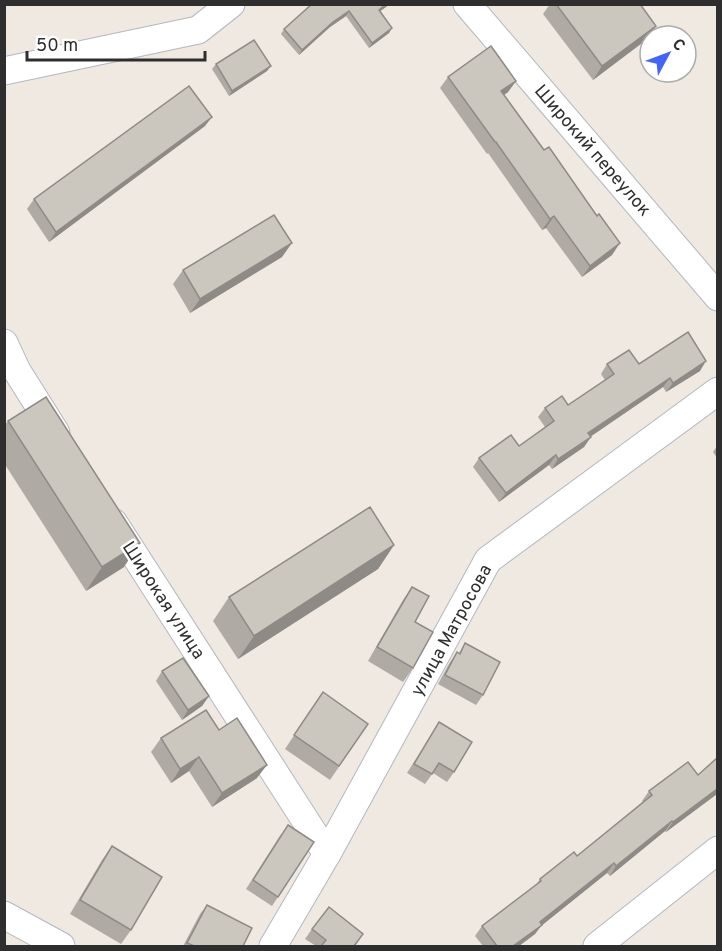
<svg xmlns="http://www.w3.org/2000/svg" width="722" height="951" font-family="Overpass,sans-serif">
<style>
.lines{fill:none;stroke-linecap:round;stroke-linejoin:round}
.street-casing{stroke:#b4b7c1;stroke-width:29}
.street{stroke:#fff;stroke-width:27}
.wall{fill:#afaba4}
.shaded-wall{fill:#8e8b86}
.building{fill:#cbc7bf;stroke:#8e8b86;stroke-width:1.5}
.labels{text-anchor:middle;stroke-width:5;stroke-linejoin:round;paint-order:stroke}
.street-label{font-size:18px;fill:#2e2e2e;stroke:#fff}
</style>
<rect width="100%" height="100%" fill="#efe9e1"/>
<g class="lines">
<!-- street casing -->
<g class="street-casing">
<g id="street">
<polyline points="467,4 718,297"/>
<polyline points="4,71 198,30 231,4"/>
<polyline points="4,343 17,371 56,433"/>
<polyline points="114,523 327,854"/>
<polyline points="4,915 61,946"/>
<polyline points="273,946 327,854 488,560 718,391"/>
<polyline points="597,946 718,850"/>
</g>
</g>
<!-- street -->
<use href="#street" class="street"/>
</g>
<!-- wall -->
<g class="wall">
<polygon points="312,4 390,4 380,11 389,33 369,48 346,16 330,27 299,55 281,34 284,29"/>
<polygon points="550,4 640,4 656,26 646,40 593,80 543,14"/>
<polygon points="216,64 267,71 229,96 212,69"/>
<polygon points="448,77 516,81 508,92 504,95 612,255 582,277 546,228 542,230 488,153 487,154 440,88"/>
<polygon points="205,126 49,242 27,209 34,199"/>
<polygon points="282,257 190,313 173,284 183,270"/>
<polygon points="607,364 639,364 700,371 666,392 663,387 590,437 584,447 552,469 549,465 499,502 473,467 479,458 519,446 545,427 538,417 545,408 568,405 605,380 601,374"/>
<polygon points="8,421 124,567 86,591 4,463 4,426"/>
<polygon points="717,446 717,458 713,452"/>
<polygon points="394,545 378,569 238,659 213,621 229,597"/>
<polygon points="412,587 415,622 413,668 403,682 368,661 403,600"/>
<polygon points="465,643 483,695 476,705 438,684 450,662 457,652 459,653"/>
<polygon points="162,671 209,696 202,706 182,720 156,681"/>
<polygon points="323,692 368,724 330,780 285,749"/>
<polygon points="439,722 454,772 447,782 433,773 425,784 407,773"/>
<polygon points="219,730 257,778 212,807 189,771 171,783 151,752 161,738"/>
<polygon points="698,775 717,794 666,832 665,831 610,876 607,873 541,926 535,934 519,946 483,946 475,936 482,926 536,885 540,879 577,856 643,802 642,801 649,791"/>
<polygon points="281,834 278,897 272,906 246,889"/>
<polygon points="112,846 131,930 121,944 70,914 102,860"/>
<polygon points="207,905 243,946 183,946 200,914"/>
<polygon points="312,929 363,934 355,946 316,946 305,939"/>
</g>
<!-- shaded-wall -->
<g class="shaded-wall">
<polygon points="386,4 390,4 375,15 379,10"/>
<polygon points="349,11 346,16 330,27 299,55 302,50 333,22"/>
<polygon points="656,26 646,40 593,80 602,66"/>
<polygon points="392,28 389,33 369,48 372,43"/>
<polygon points="271,66 267,71 229,96 232,91"/>
<polygon points="516,81 508,92 493,103 501,91"/>
<polygon points="212,117 205,126 49,242 56,232"/>
<polygon points="554,216 546,228 542,230 550,219"/>
<polygon points="292,243 282,257 190,313 200,299"/>
<polygon points="620,243 612,255 582,277 590,266"/>
<polygon points="706,361 700,371 666,392 673,383"/>
<polygon points="670,378 663,387 581,443 588,433"/>
<polygon points="591,437 584,447 552,469 558,459"/>
<polygon points="556,455 549,465 499,502 506,493"/>
<polygon points="140,543 124,567 86,591 102,567"/>
<polygon points="394,545 378,569 238,659 254,636"/>
<polygon points="209,696 202,706 182,720 188,710"/>
<polygon points="199,757 189,771 171,783 180,769"/>
<polygon points="267,765 257,778 212,807 222,793"/>
<polygon points="717,789 717,794 666,832 673,822"/>
<polygon points="672,821 665,831 610,876 616,866"/>
<polygon points="614,863 607,873 541,926 535,934 519,946 513,946 540,922"/>
</g>
<!-- building -->
<g class="building">
<polygon points="312,4 386,4 379,10 392,28 372,43 349,11 333,22 302,50 284,29"/>
<polygon points="556,4 640,4 656,26 602,66"/>
<polygon points="254,40 271,66 232,91 216,64"/>
<polygon points="491,46 516,81 501,91 544,150 549,147 597,216 599,214 620,243 590,266 554,216 550,219 496,142 495,142 448,77"/>
<polygon points="189,86 212,117 56,232 34,199"/>
<polygon points="274,215 292,243 200,299 183,270"/>
<polygon points="688,332 706,361 673,383 670,378 588,433 591,437 558,459 556,455 506,493 479,458 511,435 519,446 554,421 545,408 562,396 568,405 614,374 607,364 629,350 639,364"/>
<polygon points="46,397 140,543 102,567 8,421"/>
<polygon points="370,507 394,545 254,636 229,597"/>
<polygon points="412,587 429,596 415,622 433,632 413,668 377,647"/>
<polygon points="465,643 500,662 483,695 445,675 457,652 460,654"/>
<polygon points="183,658 209,696 188,710 162,671"/>
<polygon points="323,692 368,724 339,766 294,735"/>
<polygon points="206,710 219,730 237,718 267,765 222,793 199,757 180,769 161,738"/>
<polygon points="439,722 472,742 454,772 439,763 432,774 414,764"/>
<polygon points="717,758 717,789 673,822 672,821 616,866 614,863 540,922 542,925 513,946 497,946 482,926 541,881 540,879 574,852 577,856 652,795 649,791 688,762 698,775"/>
<polygon points="288,825 314,842 278,897 253,880"/>
<polygon points="112,846 162,877 131,930 80,900"/>
<polygon points="207,905 252,928 243,946 194,946 187,943"/>
<polygon points="329,907 363,934 354,946 321,946 326,940 312,929"/>
</g>
<g class="labels">
<!-- street labels -->
<g class="street-label">
<text transform="translate(593 150) rotate(49)" y="6">Широкий переулок</text>
<text transform="translate(164 600) rotate(57)" y="6">Широкая улица</text>
<text transform="translate(451 630) rotate(-61)" y="6">улица Матросова</text>
</g>
</g>
<!-- border -->
<rect width="722" height="951" fill="none" stroke="#2e2e2e" stroke-width="12"/>
<!-- north arrow -->
<g transform="translate(668 54) rotate(49)"><circle r="28" fill="#ffffff" stroke="#ababab" stroke-width="1.5"/>
<path d="M0-4.5L10 22L0 15L-10 22Z" fill="#4264fb"/>
<text y="-9" font-size="16" font-weight="bold" text-anchor="middle" fill="#2e2e2e">С</text>
</g>
<!-- scale -->
<path d="M27 51v9h178v-9" fill="none" stroke="#2e2e2e" stroke-width="3"/>
<text x="36" y="51" font-size="18" fill="#2e2e2e" stroke="#ffffff" stroke-width="4.5" paint-order="stroke">50 m</text>
</svg>
